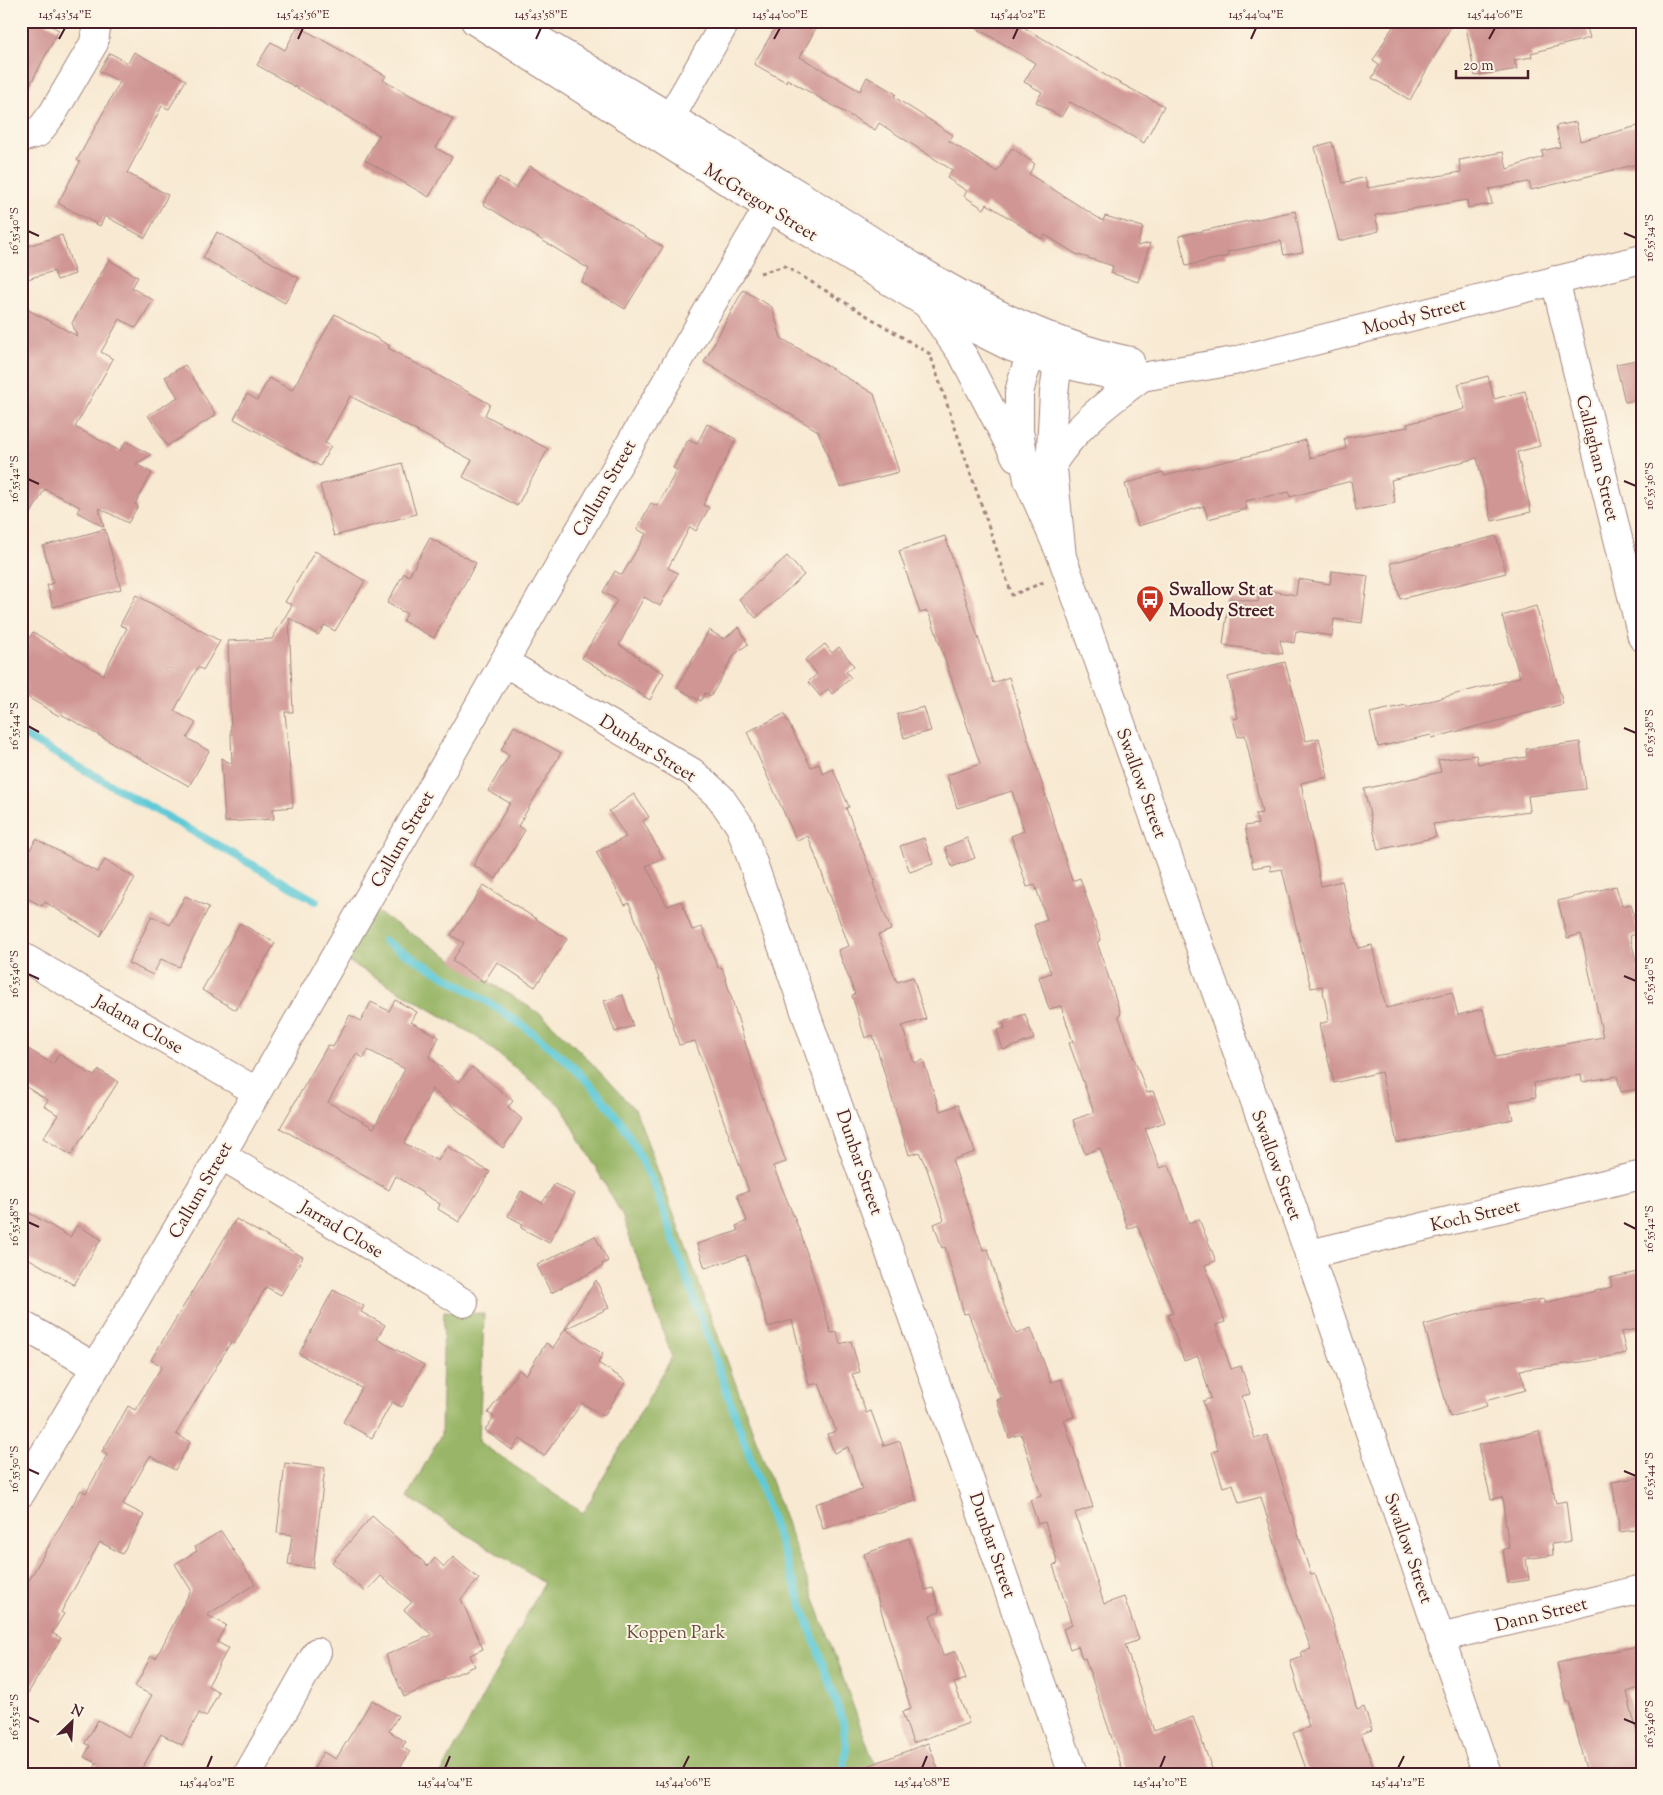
<svg xmlns="http://www.w3.org/2000/svg" width="1663" height="1795" font-family="'Sorts Mill Goudy',serif">
<style>
.forest{fill:#99b668;stroke:#726a4a}
.lines{fill:none;stroke-linecap:round;stroke-linejoin:round}
.stream{stroke:#5ec9d7;stroke-width:8}
.building{fill:#d09694;fill-rule:evenodd}
.minor-casing{stroke:#a1847e;stroke-width:30}
.major-casing{stroke:#a1847e;stroke-width:30}
.path{stroke:#a1847e;stroke-width:3;stroke-dasharray:4 4;stroke-linecap:butt}
.minor{stroke:#fff;stroke-width:28}
.major{stroke:#fff;stroke-width:28}
.ticks{fill:none;stroke:#4a1f2b;stroke-width:2}
.labels{text-anchor:middle;stroke-width:4;stroke-linejoin:round;paint-order:stroke}
.street-label{font-size:18px;fill:#4a1f2b;stroke:#fcf5e5}
.poi-label{font-size:18px;font-weight:bold;fill:#4a1f2b;stroke:#fcf5e5;text-anchor:start}
.park-label{font-size:18px;fill:#684c3e;stroke:#fcf5e5}
.neatline{fill:none;stroke:#4a1f2b;stroke-width:2}
.ticks-label{font-size:12px;text-anchor:middle;fill:#4a1f2b}
</style>
<rect width="100%" height="100%" fill="#fcf5e5"/>
<filter id="ink" filterUnits="userSpaceOnUse"><feTurbulence type="fractalNoise" baseFrequency=".02" numOctaves="2"/><feDisplacementMap in="SourceGraphic" scale="10" xChannelSelector="R" yChannelSelector="G"/><feConvolveMatrix kernelMatrix="1 2 1 2 8 2 1 2 1" color-interpolation-filters="sRGB"/></filter>
<filter id="wash" filterUnits="userSpaceOnUse"><feTurbulence type="fractalNoise" baseFrequency=".0096" numOctaves="4" result="noise"/><feDisplacementMap in="SourceGraphic" scale="20" xChannelSelector="R" yChannelSelector="G"/><feGaussianBlur stdDeviation="1.12" result="paint"/><feColorMatrix in="noise" values="0 0 0 0 0 0 0 0 0 0 0 0 0 0 0 0 0 1.4 0 .05"/><feComposite in="paint" operator="in"/></filter>
<g filter="url(#wash)">
<rect width="100%" height="100%" fill="#f8e9d2"/>
<!-- forest -->
<polygon class="forest" points="364,904 542,1015 584,1055 636,1111 878,1774 441,1774 544,1583 407,1497 441,1435 444,1311 484,1314 479,1442 583,1513 672,1357 622,1215 562,1107 479,1038 336,954"/>
<g class="lines">
<!-- stream -->
<g class="stream">
<polyline points="21,734 316,901"/>
<path d="M384,941C471,992 559,1035 619,1120C633,1139 642,1163 654,1184L843,1722L846,1747L844,1774"/>
</g>
</g>
<g id="blocks">
<!-- building -->
<g class="building">
<polygon points="29,21 42,21 59,30 21,102 21,36"/>
<polygon points="779,21 820,21 800,57 860,91 867,77 896,94 894,97 953,135 949,141 997,172 1012,148 1035,164 1029,174 1103,221 1105,216 1143,227 1137,246 1150,243 1138,282 1111,273 1113,266 1076,254 1045,235 1042,239 987,204 984,209 964,196 967,191 947,178 952,170 879,123 875,130 787,79 786,82 754,64"/>
<polygon points="965,21 1029,21 1025,28 1110,78 1164,106 1144,143 1070,102 1061,117 1036,102 1042,92 1024,82 1035,63"/>
<polygon points="1396,21 1454,21 1410,100 1372,78 1379,65 1373,61"/>
<polygon points="1465,21 1585,21 1590,38 1531,53 1532,57 1514,60 1517,69 1475,76"/>
<polygon points="298,26 386,76 383,80 453,119 436,148 452,157 429,197 365,160 379,135 257,65 271,42 285,50"/>
<polygon points="134,52 186,80 169,109 162,106 127,173 168,195 145,238 105,216 100,226 58,203 80,162 77,160 120,82 99,71 110,53 128,63"/>
<polygon points="1576,122 1580,141 1642,125 1642,163 1531,190 1529,182 1489,189 1492,204 1468,208 1467,200 1375,215 1379,231 1339,241 1315,147 1332,142 1343,183 1365,177 1368,188 1461,172 1459,160 1503,152 1507,169 1543,157 1542,151 1560,147 1556,126"/>
<polygon points="530,166 663,247 625,309 581,282 589,269 483,204 499,177 516,188"/>
<polygon points="1295,211 1303,252 1284,255 1281,241 1227,252 1228,256 1186,266 1179,236"/>
<polygon points="217,232 299,278 285,303 203,258"/>
<polygon points="62,235 75,274 57,280 54,271 21,281 21,248"/>
<polygon points="109,260 138,277 132,288 153,300 136,328 120,319 101,352 113,359 75,427 120,451 126,441 151,455 136,464 152,473 135,504 138,506 128,523 99,508 104,527 77,512 80,507 45,489 21,530 21,306 77,336 72,323"/>
<polygon points="743,290 772,307 781,338 874,394 899,472 840,487 818,431 704,362"/>
<polygon points="335,314 390,346 388,348 490,404 485,415 548,449 517,506 463,477 472,460 350,396 325,443 331,446 320,466 234,419 247,394 257,400 269,378 292,390"/>
<polygon points="1642,359 1642,399 1625,402 1616,364"/>
<polygon points="185,365 216,415 167,446 148,415 178,397 165,377"/>
<polygon points="1488,376 1494,399 1525,391 1540,446 1517,452 1531,512 1492,521 1477,458 1391,480 1395,503 1356,510 1351,481 1290,497 1289,492 1245,501 1247,509 1208,519 1204,506 1138,526 1125,484 1163,472 1164,476 1277,449 1305,440 1310,458 1346,449 1344,438 1408,427 1407,424 1465,409 1458,384"/>
<polygon points="707,424 736,439 703,505 709,508 696,531 690,527 668,568 678,573 660,606 644,597 619,645 639,657 638,659 664,673 650,700 582,658 617,600 603,592 615,571 622,575 646,534 637,529 651,503 657,506 677,470 673,468 688,440 697,444"/>
<polygon points="402,463 416,514 334,536 320,485"/>
<polygon points="105,529 121,589 53,607 47,585 53,583 43,546"/>
<polygon points="945,536 993,683 1009,677 1072,881 1080,878 1101,940 1097,942 1121,1015 1118,1015 1147,1093 1153,1091 1165,1122 1145,1129 1160,1168 1169,1165 1189,1223 1199,1219 1216,1261 1205,1265 1225,1322 1216,1325 1231,1369 1241,1366 1250,1394 1242,1396 1255,1439 1267,1435 1311,1575 1315,1574 1334,1627 1357,1710 1364,1707 1372,1730 1361,1734 1376,1774 1308,1774 1293,1733 1309,1727 1290,1661 1303,1657 1301,1652 1311,1649 1287,1583 1261,1497 1239,1503 1233,1484 1223,1487 1212,1452 1218,1450 1203,1401 1211,1398 1198,1356 1184,1361 1168,1315 1173,1313 1137,1225 1128,1229 1100,1148 1085,1154 1073,1120 1094,1112 1069,1043 1073,1042 1061,1006 1049,1009 1039,977 1051,973 1034,925 1047,920 1035,885 1027,887 1011,836 1024,831 1012,791 957,808 947,775 980,764 931,618 927,611 920,613 899,551"/>
<polygon points="1496,536 1506,573 1400,599 1391,563"/>
<polygon points="430,538 476,563 434,638 403,621 407,614 387,603 404,573 409,576"/>
<polygon points="315,551 365,581 335,631 325,625 318,635 289,618 293,712 285,712 293,807 273,809 274,819 225,822 221,758 232,764 228,641 272,639 292,605 285,602"/>
<polygon points="787,556 804,575 756,618 739,599"/>
<polygon points="1332,571 1368,576 1362,623 1334,619 1332,636 1296,631 1294,643 1280,640 1283,654 1223,645 1229,598 1258,602 1260,589 1296,595 1298,579 1330,584"/>
<polygon points="136,595 220,641 203,670 198,667 174,711 196,723 187,738 209,751 189,786 61,714 59,716 21,693 21,652 33,632 103,675 127,628 120,625"/>
<polygon points="1536,606 1563,704 1432,738 1431,735 1378,747 1370,713 1406,705 1407,707 1520,677 1502,616"/>
<polygon points="739,627 748,644 734,655 711,696 705,693 701,701 677,688 709,630 724,639"/>
<polygon points="825,644 832,653 839,647 854,666 846,672 851,678 832,694 828,689 820,696 808,682 817,674 805,660"/>
<polygon points="1285,662 1306,741 1319,738 1328,777 1301,783 1321,886 1342,881 1358,948 1372,945 1386,1008 1452,992 1458,1015 1483,1009 1495,1057 1603,1037 1581,934 1567,938 1558,901 1616,886 1622,906 1631,904 1638,933 1630,936 1642,986 1642,1088 1621,1092 1617,1076 1582,1082 1581,1074 1534,1083 1536,1097 1509,1102 1513,1119 1397,1143 1381,1072 1334,1083 1319,1024 1329,1021 1322,986 1311,988 1282,869 1271,871 1270,865 1253,868 1245,826 1258,824 1255,814 1262,813 1245,735 1238,737 1233,719 1238,718 1228,677"/>
<polygon points="924,707 931,731 904,738 897,714"/>
<polygon points="784,714 811,767 819,764 823,774 833,769 849,807 846,808 875,882 873,883 891,930 878,935 897,982 913,977 926,1019 902,1026 914,1063 923,1060 940,1111 958,1105 975,1152 952,1160 983,1250 988,1249 1004,1305 1016,1334 1031,1328 1051,1382 1061,1379 1074,1417 1064,1420 1093,1507 1075,1513 1104,1604 1124,1597 1139,1640 1125,1645 1154,1731 1193,1717 1214,1774 1124,1774 1085,1658 1082,1659 1078,1646 1070,1649 1063,1629 1072,1625 1053,1565 1058,1564 1045,1522 1038,1524 1030,1500 1041,1496 1021,1434 1009,1438 997,1400 1001,1399 968,1313 964,1314 945,1247 942,1248 934,1224 944,1220 927,1169 919,1152 909,1155 873,1035 865,1038 852,995 855,994 838,950 849,946 808,836 797,841 747,732"/>
<polygon points="514,726 561,753 518,826 525,830 496,879 473,865 510,803 488,791 509,755 501,750"/>
<polygon points="1580,742 1586,789 1528,796 1530,811 1433,824 1436,837 1378,850 1364,789 1441,772 1438,760 1476,755 1478,764 1527,757 1526,749"/>
<polygon points="634,794 649,817 643,821 663,858 646,866 667,906 681,901 692,930 702,927 718,968 722,967 760,1091 786,1162 773,1166 801,1234 831,1333 837,1332 840,1344 851,1341 860,1372 852,1374 866,1413 871,1411 884,1446 900,1441 916,1501 823,1529 815,1504 862,1490 848,1447 834,1453 827,1434 836,1431 819,1383 809,1385 792,1320 768,1327 746,1255 705,1268 697,1244 738,1231 736,1226 747,1221 737,1195 749,1191 695,1041 679,1045 658,976 629,903 625,905 596,852 626,837 609,811"/>
<polygon points="924,838 933,864 910,872 900,846"/>
<polygon points="967,838 975,858 952,867 945,847"/>
<polygon points="36,839 97,872 105,860 135,878 100,936 45,902 42,906 21,895 21,866"/>
<polygon points="484,885 567,939 535,987 497,962 484,982 452,961 464,943 451,935"/>
<polygon points="185,896 209,907 179,967 161,959 153,975 128,963 152,916 170,925"/>
<polygon points="240,923 275,943 236,1010 202,990"/>
<polygon points="623,995 633,1026 615,1032 604,1001"/>
<path d="M395,1000L417,1012L411,1022L439,1037L429,1057L459,1082L472,1067L513,1101L508,1107L522,1119L503,1148L432,1089L404,1143L438,1161L447,1146L490,1172L459,1222L438,1209L440,1204L396,1176L389,1190L280,1128L328,1045L333,1047L350,1015L361,1021L371,1002L389,1011ZM368,1050L405,1069L374,1128L328,1102L356,1054L364,1058Z"/>
<polygon points="1025,1014 1034,1039 1003,1050 997,1030 1005,1028 1003,1022"/>
<polygon points="21,1045 53,1064 59,1054 94,1076 99,1070 118,1082 71,1155 43,1138 58,1115 44,1106 48,1100 21,1084"/>
<polygon points="555,1184 574,1194 549,1243 521,1228 523,1224 508,1216 521,1191 542,1203"/>
<polygon points="21,1208 70,1237 77,1225 101,1239 74,1285 21,1254"/>
<polygon points="236,1219 303,1257 281,1295 266,1287 234,1344 231,1342 176,1434 190,1442 175,1470 150,1456 123,1504 144,1515 122,1554 100,1542 61,1612 64,1614 52,1633 61,1638 21,1705 21,1594 81,1490 86,1493 107,1455 102,1452 128,1406 135,1410 162,1366 151,1360"/>
<polygon points="595,1236 608,1261 602,1264 603,1266 551,1293 537,1265"/>
<polygon points="1642,1271 1642,1328 1621,1332 1626,1353 1589,1361 1520,1370 1526,1390 1485,1401 1487,1406 1450,1417 1424,1325 1481,1309 1544,1299 1544,1303 1612,1287 1610,1278"/>
<polygon points="596,1280 609,1308 565,1329"/>
<polygon points="333,1290 364,1306 361,1312 385,1325 377,1339 424,1365 402,1407 392,1402 372,1438 343,1422 362,1388 299,1354"/>
<polygon points="565,1329 603,1354 598,1363 626,1381 604,1416 582,1403 544,1456 520,1439 512,1450 485,1430 494,1417 488,1413 519,1370 526,1375 546,1343 553,1348"/>
<polygon points="1539,1431 1556,1503 1566,1501 1571,1541 1552,1544 1553,1555 1526,1559 1529,1580 1508,1583 1503,1549 1509,1548 1502,1497 1491,1499 1478,1445"/>
<polygon points="285,1463 325,1468 313,1568 288,1565 292,1535 277,1533"/>
<polygon points="1642,1477 1642,1529 1620,1532 1612,1482"/>
<polygon points="372,1516 428,1566 435,1558 444,1567 453,1557 479,1579 461,1599 483,1649 470,1655 475,1666 404,1697 386,1655 432,1635 404,1610 412,1602 381,1576 366,1592 332,1562"/>
<polygon points="221,1531 255,1584 207,1615 226,1625 217,1642 228,1648 208,1686 219,1692 206,1717 199,1713 182,1745 161,1734 139,1774 91,1774 97,1763 84,1757 90,1746 85,1743 98,1720 129,1737 152,1695 135,1687 151,1656 156,1658 191,1590 175,1564 197,1551 195,1547"/>
<polygon points="909,1538 925,1590 933,1588 940,1612 930,1615 943,1656 956,1651 966,1679 954,1683 969,1723 913,1743 902,1712 911,1709 864,1554"/>
<polygon points="1642,1645 1642,1687 1627,1692 1642,1753 1642,1774 1587,1774 1569,1701 1566,1702 1557,1663"/>
<polygon points="372,1700 398,1716 389,1731 406,1742 402,1747 410,1752 396,1774 311,1774 323,1752 336,1759"/>
<polygon points="928,1743 940,1774 852,1774 852,1772"/>
</g>
</g>
</g>
<g filter="url(#ink)">
<use href="#blocks" fill-opacity="0" stroke="#a1847e" stroke-width="1"/>
<g class="lines">
<!-- minor casing -->
<g class="minor-casing">
<g id="minor">
<polyline points="659,137 726,21"/>
<polyline points="21,138 38,133 53,113 94,43 97,21"/>
<polyline points="1555,280 1642,637"/>
<polyline points="927,304 964,357 1016,457"/>
<path d="M1052,464C1077,425 1106,404 1142,377"/>
<polyline points="1062,557 1051,449 1054,393 1058,363 1051,337 1031,354 1023,377 1019,393 1019,431 1028,480 1062,557 1309,1254 1487,1774"/>
<polyline points="504,662 692,772 720,797 740,826 1073,1774"/>
<polyline points="21,956 256,1091"/>
<polyline points="221,1155 464,1303"/>
<polyline points="1309,1254 1642,1175"/>
<polyline points="21,1324 95,1367"/>
<polyline points="21,1493 221,1155 567,552 780,187"/>
<polyline points="1440,1638 1642,1589"/>
<polyline points="248,1774 317,1652"/>
</g>
</g>
<!-- major casing -->
<g class="major-casing">
<g id="major">
<polyline points="475,21 768,207 937,310 1011,347 1048,360 1106,374 1142,377 1234,361 1642,259"/>
<path d="M516,26C611,82 707,138 801,196C904,260 1008,336 1130,361"/>
</g>
</g>
<!-- path -->
<polyline class="path" points="760,273 785,266 930,354 1012,595 1044,582"/>
<!-- minor -->
<use href="#minor" class="minor"/>
<!-- major -->
<use href="#major" class="major"/>
</g>
</g>
<!-- ticks -->
<path class="ticks" d="M59,39L65,28M298,39L303,28M536,39L541,28M774,39L780,28M1013,39L1018,28M1251,39L1256,28M1489,39L1495,28M28,231L39,236M1624,233L1636,238M28,479L39,484M1624,481L1636,486M28,726L39,732M1624,728L1636,733M28,974L39,979M1624,976L1636,981M28,1222L39,1227M1624,1223L1636,1229M28,1469L39,1474M1624,1471L1636,1476M28,1717L39,1722M1624,1719L1636,1724M207,1768L212,1756M445,1768L450,1756M683,1768L689,1756M922,1768L927,1756M1160,1768L1165,1756M1398,1768L1404,1756"/>
<!-- icons -->
<defs>
<g id="bus-pin" transform="scale(1.4375)"><path d="M0 17L-7.5 6A9.5 9.5 0 1 1 7.5 6Z" fill="#c8321e" stroke="#fcf5e5"/><path d="M-5-6H5V4H4V6H2V4H-2V6H-4V4H-5ZM-3.5-4V0h7V-4ZM-3.5 1.2v1.5H-2V1.2ZM2 1.2v1.5H3.5V1.2Z" fill="#fff"/></g>
</defs>
<g fill-rule="evenodd">
<use href="#bus-pin" x="1150" y="599"/>
</g>
<g class="labels">
<!-- street labels -->
<g class="street-label">
<text transform="translate(761 202) rotate(32)" y="6">McGregor Street</text>
<text transform="translate(1414 316) rotate(-14)" y="6">Moody Street</text>
<text transform="translate(1598 458) rotate(76)" y="6">Callaghan Street</text>
<text transform="translate(604 488) rotate(-60)" y="6">Callum Street</text>
<text transform="translate(648 748) rotate(32)" y="6">Dunbar Street</text>
<text transform="translate(1142 783) rotate(70)" y="6">Swallow Street</text>
<text transform="translate(402 839) rotate(-60)" y="6">Callum Street</text>
<text transform="translate(139 1024) rotate(30)" y="6">Jadana Close</text>
<text transform="translate(860 1162) rotate(71)" y="6">Dunbar Street</text>
<text transform="translate(1277 1165) rotate(70)" y="6">Swallow Street</text>
<text transform="translate(200 1190) rotate(-60)" y="6">Callum Street</text>
<text transform="translate(1475 1215) rotate(-13)" y="6">Koch Street</text>
<text transform="translate(342 1229) rotate(31)" y="6">Jarrad Close</text>
<text transform="translate(993 1545) rotate(71)" y="6">Dunbar Street</text>
<text transform="translate(1409 1548) rotate(71)" y="6">Swallow Street</text>
<text transform="translate(1541 1614) rotate(-14)" y="6">Dann Street</text>
</g>
<!-- poi labels -->
<g class="poi-label">
<text x="1169" y="595">Swallow St at<tspan x="1169" dy="21">Moody Street</tspan></text>
</g>
<!-- park labels -->
<g class="park-label">
<text x="676" y="1638">Koppen Park</text>
</g>
</g>
<!-- margin -->
<rect width="1663" height="1795" fill="none" stroke="#fcf5e5" stroke-width="55"/>
<!-- north arrow -->
<g transform="translate(72 1722) rotate(25)" stroke="#fcf5e5" stroke-width="4" paint-order="stroke">
<path d="M0-4L9 19L0 12L-9 19Z" fill="#4a1f2b"/>
<text y="-8" font-size="14" font-weight="bold" text-anchor="middle" fill="#4a1f2b">N</text>
</g>
<!-- scale -->
<path d="M1456 70v8h72v-8" fill="none" stroke="#4a1f2b" stroke-width="2.5"/>
<text x="1463" y="70" font-size="15" fill="#4a1f2b" stroke="#fcf5e5" stroke-width="4" paint-order="stroke">20 m</text>
<rect x="28" y="28" width="1608" height="1740" class="neatline"/>
<g class="ticks-label">
<text x="65" y="18">145°43'54"E</text>
<text x="303" y="18">145°43'56"E</text>
<text x="541" y="18">145°43'58"E</text>
<text x="780" y="18">145°44'00"E</text>
<text x="1018" y="18">145°44'02"E</text>
<text x="1256" y="18">145°44'04"E</text>
<text x="1495" y="18">145°44'06"E</text>
<text transform="translate(14 231) rotate(-90)" y="4">16°55'40"S</text>
<text transform="translate(1649 238) rotate(-90)" y="4">16°55'34"S</text>
<text transform="translate(14 479) rotate(-90)" y="4">16°55'42"S</text>
<text transform="translate(1649 486) rotate(-90)" y="4">16°55'36"S</text>
<text transform="translate(14 726) rotate(-90)" y="4">16°55'44"S</text>
<text transform="translate(1649 733) rotate(-90)" y="4">16°55'38"S</text>
<text transform="translate(14 974) rotate(-90)" y="4">16°55'46"S</text>
<text transform="translate(1649 981) rotate(-90)" y="4">16°55'40"S</text>
<text transform="translate(14 1222) rotate(-90)" y="4">16°55'48"S</text>
<text transform="translate(1649 1229) rotate(-90)" y="4">16°55'42"S</text>
<text transform="translate(14 1469) rotate(-90)" y="4">16°55'50"S</text>
<text transform="translate(1649 1476) rotate(-90)" y="4">16°55'44"S</text>
<text transform="translate(14 1717) rotate(-90)" y="4">16°55'52"S</text>
<text transform="translate(1649 1724) rotate(-90)" y="4">16°55'46"S</text>
<text x="207" y="1786">145°44'02"E</text>
<text x="445" y="1786">145°44'04"E</text>
<text x="683" y="1786">145°44'06"E</text>
<text x="922" y="1786">145°44'08"E</text>
<text x="1160" y="1786">145°44'10"E</text>
<text x="1398" y="1786">145°44'12"E</text>
</g>
</svg>
